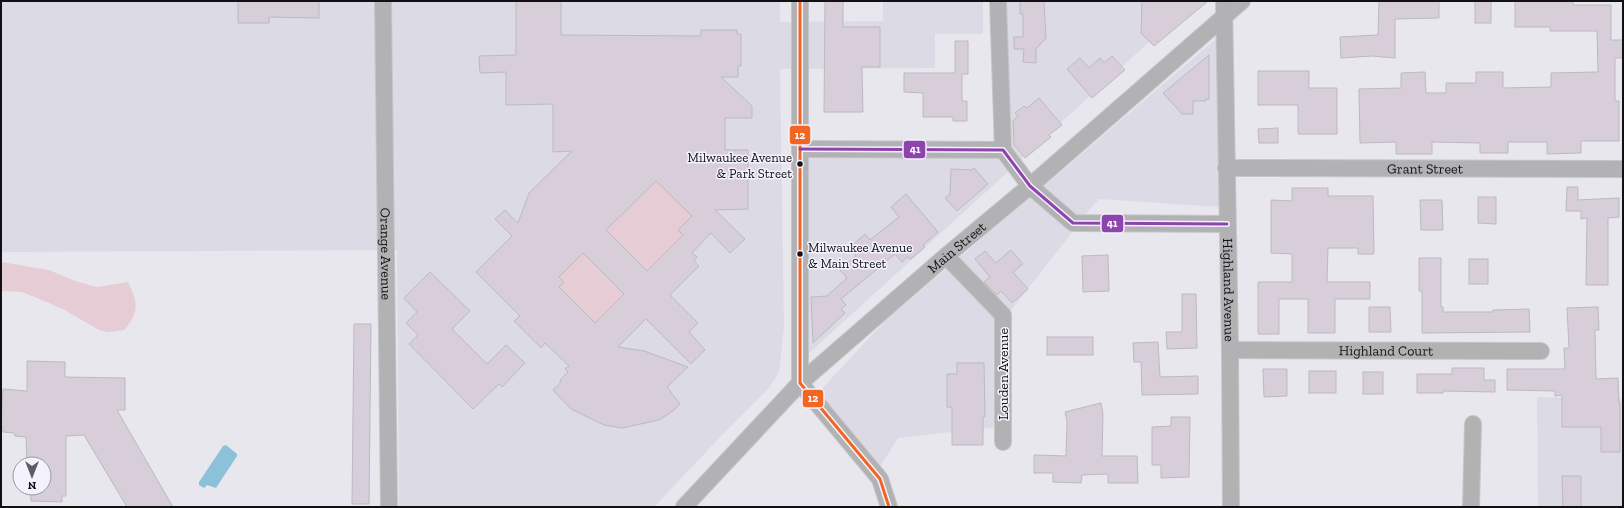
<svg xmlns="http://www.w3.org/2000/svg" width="1624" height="508" font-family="'Zilla Slab',serif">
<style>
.built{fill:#dcdae5}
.green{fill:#e6ccd5}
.water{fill:#8cc2d9}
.building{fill:#d8ceda;stroke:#bbbabe;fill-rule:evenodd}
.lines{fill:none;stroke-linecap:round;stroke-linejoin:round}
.minor-casing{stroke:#c6c6c9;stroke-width:18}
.minor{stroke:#b2b2b5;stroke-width:16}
.bus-1-casing{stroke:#f4f2fd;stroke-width:6}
.bus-2-casing{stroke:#f4f2fd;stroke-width:6}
.bus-1{stroke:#f26522;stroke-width:3}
.bus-2{stroke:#8e44ad;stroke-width:3}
.bus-dot{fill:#111114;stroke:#f4f2fd;stroke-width:1.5}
.labels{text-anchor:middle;stroke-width:3;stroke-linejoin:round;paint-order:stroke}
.bus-label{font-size:13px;fill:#111114;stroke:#f4f2fd;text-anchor:end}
.street-label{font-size:14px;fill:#111114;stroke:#f4f2fd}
.line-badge{stroke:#f4f2fd;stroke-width:1.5}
.badge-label{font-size:11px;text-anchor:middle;font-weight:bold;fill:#fff}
</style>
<rect width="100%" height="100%" fill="#e8e7ed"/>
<!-- built -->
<g class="built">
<polygon points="1,1 780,1 780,22 883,21 883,1 983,1 983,34 935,34 935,68 780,69 784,328 779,372 768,389 724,433 654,507 399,507 397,250 1,252"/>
<polygon points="1006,1 1194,1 1020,160 1010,147"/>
<polygon points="1217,38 1220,207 1099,199 1085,215 1075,215 1043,187"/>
<polygon points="807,157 1000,159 1009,171 807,355"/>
<polygon points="1031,197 1068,230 1073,231 1009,313 959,258"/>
<polygon points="947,268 996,319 996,427 898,438 880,467 818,393 885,321"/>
<polygon points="1537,397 1623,399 1623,507 1538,507"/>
</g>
<!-- green -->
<g class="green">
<polygon points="656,181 692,216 678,230 683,235 647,271 603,234"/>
<polygon points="583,253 624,294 595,323 524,322 564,282 559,277"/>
<path d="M1,262L49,270L75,281L97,287L128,282C138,303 140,312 124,330L108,332L99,330L63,309L37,298L22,292L1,291Z"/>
</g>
<!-- water -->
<polygon class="water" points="226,445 237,454 237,456 216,488 207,485 204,488 199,485 199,482 223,446"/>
<!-- building -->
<g class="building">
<polygon points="238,1 319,1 319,18 269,17 269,23 238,23"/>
<path d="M516,1H561V35L701,36V30H737V34H741V66H738V77H721L752,106V118H725V150H748V209L715,210L745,239L730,253L711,233L692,253L697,257L694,261L699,266L670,295L698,323L689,332L705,350L691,364L646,319L618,347L644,351L688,367L667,387L680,404L674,410L659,420L622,428L604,425L571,409L553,390L561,382L560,380L568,372L565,369L569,366L545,343L541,348L514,321L520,316L476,272L512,236L495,219L505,210L518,223L529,193L572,151L553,152V104L506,105V72L480,73L479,56L516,55ZM656,181L692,216L678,230L683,235L647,271L606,230ZM583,253L624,294L595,323L559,287L564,282L559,277Z"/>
<polygon points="825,1 843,1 843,27 880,27 880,67 862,67 863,112 824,112"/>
<polygon points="1020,1 1044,1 1046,38 1036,49 1036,63 1023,62 1024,49 1014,49 1014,37 1023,37 1023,14 1020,14"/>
<polygon points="1142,1 1208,1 1154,46 1141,33"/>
<polygon points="1379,1 1439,1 1439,18 1395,19 1395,58 1372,56 1341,58 1340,37 1378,35"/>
<rect x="1475" y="1" width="16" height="22"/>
<polygon points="1515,1 1573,1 1573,5 1611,5 1611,40 1623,40 1623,58 1615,58 1615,101 1619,101 1619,141 1581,141 1581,153 1547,154 1547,142 1508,142 1508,153 1480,153 1480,143 1432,142 1432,154 1396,154 1396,142 1360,143 1359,89 1401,88 1401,73 1425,72 1426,93 1446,93 1446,83 1476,83 1476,72 1503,72 1503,88 1551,87 1551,73 1598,72 1597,31 1550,31 1550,27 1515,27"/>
<polygon points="955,41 968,41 968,74 962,74 962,101 967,101 967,121 953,121 953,117 923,117 923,93 904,92 904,73 955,73"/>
<polygon points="1209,55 1209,99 1206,99 1206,101 1193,101 1193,114 1182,114 1163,93"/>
<polygon points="1112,56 1125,70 1092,98 1067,69 1080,58 1089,68 1100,58 1104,63"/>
<polygon points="1258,71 1309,71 1309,88 1337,88 1337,134 1298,134 1298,105 1258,105"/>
<polygon points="1039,98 1062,125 1049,135 1051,137 1025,158 1014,145 1013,121 1018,116 1015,113 1024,106 1027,108"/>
<polygon points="1278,128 1278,143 1259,143 1258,129"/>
<polygon points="974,168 988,184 957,211 945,198 950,194 951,169 971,170"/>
<polygon points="1567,187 1578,187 1578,200 1619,198 1619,217 1608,218 1608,285 1586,285 1587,218 1581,219 1581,211 1566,211"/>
<polygon points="1292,188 1328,188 1328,196 1373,196 1374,254 1358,254 1358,248 1328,248 1327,282 1370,282 1370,299 1335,299 1335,333 1308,333 1308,299 1279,299 1279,334 1258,334 1258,282 1292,282 1292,254 1271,253 1271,200 1292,201"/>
<polygon points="906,194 938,232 923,245 925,247 911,259 907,257 902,262 895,254 841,299 846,305 841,309 845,313 813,343 811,297 827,296 847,278 840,270 856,256 849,248 865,234 870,240 899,217 891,207"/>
<polygon points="1478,197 1496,197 1496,224 1478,223"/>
<polygon points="1420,200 1442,200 1443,230 1421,230"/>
<polygon points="1011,250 1023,264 1013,272 1028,289 1012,303 1001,291 997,295 984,282 990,277 975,259 985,251 996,263"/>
<polygon points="1108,255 1109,291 1083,292 1082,256"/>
<polygon points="1419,258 1441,258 1441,307 1443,307 1443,312 1493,312 1493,310 1529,309 1530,332 1422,333 1422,291 1419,291"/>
<rect x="1469" y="259" width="19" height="25"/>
<polygon points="430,272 470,311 452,329 487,364 506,345 525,363 502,387 499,384 473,409 409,344 418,335 406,323 417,312 404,298"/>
<polygon points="1182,294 1196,294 1197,348 1167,349 1166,332 1182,332"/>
<polygon points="1369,307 1390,307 1391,332 1369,332"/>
<polygon points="1598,307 1599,330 1595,330 1596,379 1618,378 1619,403 1620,403 1620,452 1601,452 1601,427 1562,427 1562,395 1555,396 1555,391 1507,390 1507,369 1565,369 1564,348 1569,348 1567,308"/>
<polygon points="354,324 371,324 369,504 352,504"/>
<rect x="1047" y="337" width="46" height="18"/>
<polygon points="1158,342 1160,377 1198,376 1198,394 1142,395 1141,362 1134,362 1133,343"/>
<polygon points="27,361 65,362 65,377 125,378 125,410 117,410 173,507 127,507 84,435 66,436 66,496 62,496 62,502 31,501 30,488 44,488 44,464 27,464 26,437 15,436 14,433 3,432 3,427 1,427 3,389 27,391"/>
<polygon points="957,363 984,363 985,417 983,417 983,445 952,445 952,407 947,407 947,374 957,374"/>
<polygon points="1452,368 1484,368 1484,380 1495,380 1495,392 1443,391 1443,393 1417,393 1417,374 1452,374"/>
<polygon points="1263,369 1287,369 1287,396 1264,397"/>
<rect x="1309" y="371" width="27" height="22"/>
<rect x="1363" y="372" width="20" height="22"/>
<polygon points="1101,403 1103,415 1102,456 1137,456 1138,483 1108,483 1108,474 1082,475 1081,483 1053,482 1053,473 1034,473 1034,455 1066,456 1067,421 1065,412"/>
<polygon points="1171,417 1190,417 1189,477 1161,478 1161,465 1152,465 1152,427 1171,426"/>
<polygon points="1562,476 1581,476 1581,507 1563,507"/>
</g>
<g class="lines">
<!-- minor casing -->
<g class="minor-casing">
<g id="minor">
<path id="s1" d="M383,1L389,507"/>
<polyline points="800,1 800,383 880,479 889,507"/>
<polyline points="998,1 1003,150"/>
<path id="s2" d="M1224,1L1230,350L1231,507"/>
<polyline points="800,149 1003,150 1030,186 1073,223 1227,224"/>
<path id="s3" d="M1226,168L1623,169"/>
<polyline points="946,256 1003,315 1003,442"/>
<path id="s4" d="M1230,350L1541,351"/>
<path id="s5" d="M684,507L800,383L946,256L1030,186L1242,1"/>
<polyline points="1471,507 1473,424"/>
</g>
</g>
<!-- minor -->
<use href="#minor" class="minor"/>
<!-- bus-1 casing -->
<g class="bus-1-casing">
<polyline id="bus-1" points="800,1 800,383 880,479 889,507"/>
</g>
<!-- bus-2 casing -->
<g class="bus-2-casing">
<polyline id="bus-2" points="800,149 1003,150 1030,186 1073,223 1227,224"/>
</g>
<!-- bus-1 -->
<use href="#bus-1" class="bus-1"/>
<!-- bus-2 -->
<use href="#bus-2" class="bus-2"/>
</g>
<!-- markers -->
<g class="bus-dot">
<circle cx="800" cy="164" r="3.5"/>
<circle cx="800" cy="254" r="3.5"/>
</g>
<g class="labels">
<!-- bus labels -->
<g class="bus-label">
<text x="792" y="162">Milwaukee Avenue<tspan x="792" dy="16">&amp; Park Street</tspan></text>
<text x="808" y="252" text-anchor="start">Milwaukee Avenue<tspan x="808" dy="16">&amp; Main Street</tspan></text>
</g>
<!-- street labels -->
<g class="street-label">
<text dy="5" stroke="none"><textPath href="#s3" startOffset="199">Grant Street</textPath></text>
<text dy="5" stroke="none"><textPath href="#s5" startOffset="377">Main Street</textPath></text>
<text dy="5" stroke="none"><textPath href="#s1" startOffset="253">Orange Avenue</textPath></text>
<text dy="5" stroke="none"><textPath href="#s2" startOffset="289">Highland Avenue</textPath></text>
<text dy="5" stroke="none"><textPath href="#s4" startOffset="156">Highland Court</textPath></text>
<text transform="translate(1003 374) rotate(-90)" y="5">Louden Avenue</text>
</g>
</g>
<g class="line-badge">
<rect x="789" y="125" width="22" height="20" rx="4" fill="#f26522"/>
<rect x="903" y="140" width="23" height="19" rx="4" fill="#8e44ad"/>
<rect x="1101" y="214" width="23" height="19" rx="4" fill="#8e44ad"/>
<rect x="802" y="389" width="22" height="19" rx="4" fill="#f26522"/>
</g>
<g class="badge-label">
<text x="800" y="139">12</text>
<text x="915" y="153">41</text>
<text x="1112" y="227">41</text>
<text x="813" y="402">12</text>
</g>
<!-- border -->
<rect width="1624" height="508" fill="none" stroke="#111114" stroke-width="4"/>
<!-- north arrow -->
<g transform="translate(32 476) rotate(180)"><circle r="19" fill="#f4f2fd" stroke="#9998a0"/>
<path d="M0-3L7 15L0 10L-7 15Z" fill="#5c5c60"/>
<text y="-6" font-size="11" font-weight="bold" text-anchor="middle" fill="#111114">N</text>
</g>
</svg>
